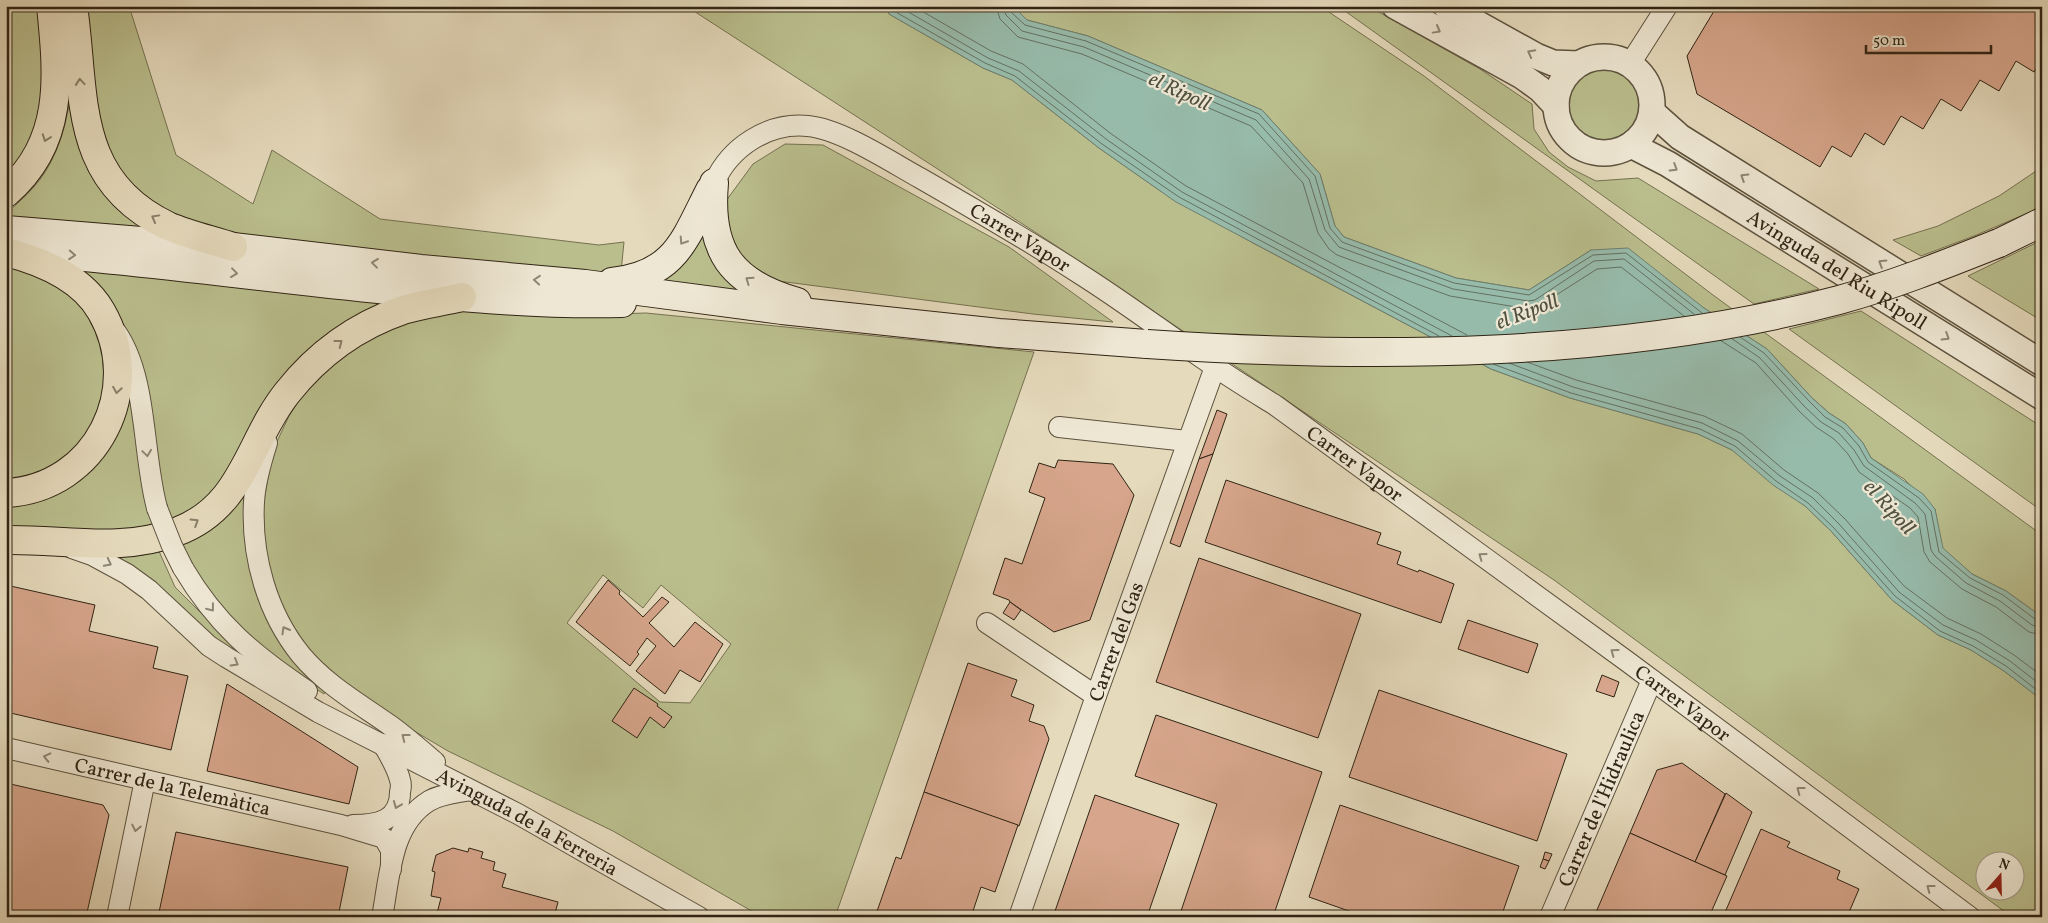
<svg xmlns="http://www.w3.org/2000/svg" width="2048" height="923" font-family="Vollkorn,serif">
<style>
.green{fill:#babe8d;stroke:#757150;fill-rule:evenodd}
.water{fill:#97bbab;stroke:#6e7f6f}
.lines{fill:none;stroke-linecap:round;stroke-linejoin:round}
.shore{stroke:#647060;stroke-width:1}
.building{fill:#d6a58b;stroke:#302414}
.minor-casing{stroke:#5d523e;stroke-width:22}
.tertiary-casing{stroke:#5d523e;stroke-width:28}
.secondary-casing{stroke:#302414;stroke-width:30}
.motorway-casing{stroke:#302414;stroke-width:30}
.minor{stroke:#eee7d3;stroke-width:20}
.tertiary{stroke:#eee7d3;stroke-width:25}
.secondary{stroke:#eee7d3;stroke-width:28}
.motorway{stroke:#e5dabc;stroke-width:28}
.minor-bridge-casing{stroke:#5d523e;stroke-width:22;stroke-linecap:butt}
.secondary-bridge-casing{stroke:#302414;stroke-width:30;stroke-linecap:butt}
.minor-bridge{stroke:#eee7d3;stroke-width:20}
.secondary-bridge{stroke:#eee7d3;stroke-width:28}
.oneway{stroke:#8f8674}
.oneway2{stroke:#8a7f68}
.labels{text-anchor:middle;stroke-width:4.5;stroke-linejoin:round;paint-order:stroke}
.street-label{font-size:20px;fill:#302414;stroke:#eee7d3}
.water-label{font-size:21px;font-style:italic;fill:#4f5141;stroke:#eee7d3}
</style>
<rect width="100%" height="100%" fill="#e5dabc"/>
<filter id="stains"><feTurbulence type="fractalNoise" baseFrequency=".004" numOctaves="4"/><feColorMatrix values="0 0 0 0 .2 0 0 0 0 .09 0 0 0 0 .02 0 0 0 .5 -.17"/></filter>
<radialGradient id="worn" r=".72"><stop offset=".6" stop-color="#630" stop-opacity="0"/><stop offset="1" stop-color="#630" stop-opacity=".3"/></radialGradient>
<!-- green -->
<g class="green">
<polygon points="6,6 37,6 45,70 37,139 6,182"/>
<polygon points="81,6 129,6 176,155 253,204 272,150 380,219 599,245 624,242 621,272 591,274 542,269 212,232 136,198 97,144"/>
<path d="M686,6H886L889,14L983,68L1012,80L1099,148L1159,190L1253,243L1491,369L1570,398L1698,434L1732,450L1805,506L1831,531L1892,600L1938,635L1971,650L2004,671L2042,700V917H2012L1554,580L1058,247ZM1986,860H2016V890H1986Z"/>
<polygon points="1013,6 1320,6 1424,76 1713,295 2042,535 2042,617 2006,591 1972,574 1942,548 1935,509 1904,479 1871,458 1863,443 1846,424 1829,413 1812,398 1767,349 1704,308 1591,250 1529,290 1456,278 1344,237 1335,226 1320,174 1262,110 1088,36 1027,20"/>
<polygon points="1338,6 1368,6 1480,69 1532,104 1534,129 1549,152 1568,167 1596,181 1638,178 1819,289 1754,304"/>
<circle cx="1602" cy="105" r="37"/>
<path d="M71,90L76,118L162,233L6,222V212C12,209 17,204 21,200C54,171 66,132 71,90Z"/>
<polygon points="785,144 823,145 1009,247 1113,322 1033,314 778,281 750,274 733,248 720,209 753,164"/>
<polygon points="2042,167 2042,207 1974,236 1921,256 1893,240 1938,226 1999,196"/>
<polygon points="701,227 747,291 652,283 687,260"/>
<polygon points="2042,240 2042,321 1968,276"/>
<polygon points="6,263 55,280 90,312 108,354 100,421 67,461 6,485"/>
<polygon points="66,266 383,301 383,306 361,315 232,475 175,525 160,491 148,408"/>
<path d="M466,310L553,316L646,313L1034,352L835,917H762L613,831L448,751L377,709L309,654L278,601L262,544V512L273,450L289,416L306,390L352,346L405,320ZM603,575L643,608L661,585L731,644L690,703L660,702L567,623Z"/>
<polygon points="1861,311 2042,427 2042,511 1789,329"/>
<polygon points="128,377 155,531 6,531 6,500 57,488"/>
<polygon points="248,491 247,540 326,690 324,694 288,671 239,632 192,568 181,539"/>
<polygon points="158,549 175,587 249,661 218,642 171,597 115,554 143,555"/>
</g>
<!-- water -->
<polygon class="water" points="886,6 1013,6 1027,20 1088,36 1262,110 1320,174 1335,226 1344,237 1456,278 1529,290 1591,250 1628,248 1704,308 1767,349 1812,398 1829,413 1846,424 1863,443 1871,458 1923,494 1935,509 1943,548 1972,574 2006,591 2042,617 2042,700 2004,671 1971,650 1938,635 1892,600 1831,531 1805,506 1773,485 1732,450 1698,434 1570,398 1491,369 1176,202 1099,148 1012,80 983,68 889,14"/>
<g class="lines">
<!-- shore -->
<g class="shore">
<polyline points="891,6 894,11 985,63 1015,76 1102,144 1179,197 1439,336"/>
<polyline points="898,6 988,58 1019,71 1106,139 1182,192 1452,336"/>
<polyline points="913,6 991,51 1023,64 1110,133 1186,186 1467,335"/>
<polyline points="996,6 1000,19 1018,37 1082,54 1251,126 1303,183 1318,233 1329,249 1337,255 1450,296 1528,309 1539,306 1597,269 1621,267 1684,316"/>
<polyline points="1003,6 1006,15 1022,31 1084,47 1256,120 1309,179 1325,230 1339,247 1453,289 1528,301 1535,300 1594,261 1624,259 1694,314"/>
<polyline points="1010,6 1011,12 1025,25 1086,41 1259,114 1315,176 1330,228 1342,242 1454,283 1529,295 1593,255 1626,253 1702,313"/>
<polyline points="1740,337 1764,353 1809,401 1825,417 1843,428 1859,446 1868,462 1919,498 1931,511 1939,552 1970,578 2003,595 2035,619 2042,622"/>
<polyline points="1731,338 1760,358 1804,406 1821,422 1839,433 1854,450 1864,466 1915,503 1925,514 1931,550 1935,556 1966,583 2000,601 2032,625 2042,628"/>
<polyline points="1720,340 1756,363 1799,411 1816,427 1834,439 1848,454 1859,472 1910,508 1918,517 1924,552 1930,562 1962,589 1996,607 2029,632 2042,635"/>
<polyline points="1527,362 1576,380 1704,416 1742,434 1784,470 1818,493 1845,519 1904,586 1947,618 1981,634 2014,655 2042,676"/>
<polyline points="1509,363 1573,387 1702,423 1738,441 1780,476 1813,498 1839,524 1899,592 1943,625 1976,640 2010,661 2042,686"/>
<polyline points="1493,364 1571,393 1700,429 1735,446 1776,481 1808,503 1834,528 1895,596 1940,631 1973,646 2006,666 2042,694"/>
</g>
</g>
<!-- building -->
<g class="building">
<polygon points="1717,6 2042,6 2042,59 2034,72 2016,61 1999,91 1980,80 1961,111 1941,99 1923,129 1901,116 1884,145 1865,133 1851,157 1832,146 1820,167 1697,94 1687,56"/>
<polygon points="1217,410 1227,414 1213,454 1199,459"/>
<polygon points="1213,454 1180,547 1170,543 1199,459"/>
<polygon points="1058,460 1113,464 1134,495 1090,620 1054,632 1010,602 1009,600 993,594 1005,558 1022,564 1045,498 1029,492 1039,463 1055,468"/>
<polygon points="1226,480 1381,533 1377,544 1401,552 1397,564 1418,572 1419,570 1454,584 1441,623 1205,542"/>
<polygon points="1199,558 1361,614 1318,738 1156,682"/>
<polygon points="608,580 620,591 619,594 643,617 662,597 669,602 649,623 674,647 695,622 723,644 700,682 680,670 665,694 636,671 656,646 647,638 637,652 639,654 630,666 576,622"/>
<polygon points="6,585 95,605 89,631 158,647 153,668 188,676 171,750 6,712"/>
<polygon points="1010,602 1021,610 1014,620 1003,613"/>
<polygon points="1468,620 1538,644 1528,673 1458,649"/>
<polygon points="968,663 1017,680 1011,696 1034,705 1029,721 1044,726 1049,739 1019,826 924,792"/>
<polygon points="1602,675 1619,682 1614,697 1596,691"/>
<polygon points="227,684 358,767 349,804 207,771"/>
<polygon points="634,688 658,704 657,706 672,717 664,728 650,717 637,738 612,721"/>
<polygon points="1379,690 1567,754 1537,841 1349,777"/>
<polygon points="1156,715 1322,772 1273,917 1179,917 1217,804 1135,776"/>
<polygon points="1682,763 1725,794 1695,862 1630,833 1657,770"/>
<polygon points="6,783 103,805 109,815 86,917 6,917"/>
<polygon points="924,792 1018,825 995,892 981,887 971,917 875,917 896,857 901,859"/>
<polygon points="1726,793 1752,812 1725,875 1695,862"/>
<polygon points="1095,795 1179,824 1147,917 1053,917"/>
<polygon points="1340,805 1519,866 1501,917 1366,917 1309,897"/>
<polygon points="1761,829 1790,842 1787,847 1840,871 1837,879 1859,889 1847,917 1723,917"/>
<polygon points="176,832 348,867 338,917 158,917"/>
<polygon points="1630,833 1727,876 1709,917 1594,917"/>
<polygon points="453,848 468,852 469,848 483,852 481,858 495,862 493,870 506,874 502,887 558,902 554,917 436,917 441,898 431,896 435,872 432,871 436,855"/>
<polygon points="1545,852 1552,854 1549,861 1543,859"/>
<polygon points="1543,859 1549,861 1545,869 1540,867"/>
</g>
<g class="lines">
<!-- minor casing -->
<g class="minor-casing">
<g id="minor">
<polyline points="1630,64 1667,6"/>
<path id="s1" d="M714,183C730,147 768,122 808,126C841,129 891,162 920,178C974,209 1028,240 1080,274C1126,303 1169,336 1214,366C1234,380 1254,392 1275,405L1628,662L1970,917"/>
<path d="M116,332C148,378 142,453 157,508"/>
<polyline points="1059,427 1187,441"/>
<path d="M267,443C261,462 255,482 254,502C251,556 267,613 301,655C326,685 360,704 391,726C406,737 421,750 435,762"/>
<path id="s2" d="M72,548L92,555L127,574L149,590L209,646L226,657L318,712L518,814L699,917"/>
<path d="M183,568C216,624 253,655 307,691"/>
<polyline points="987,623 1096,696"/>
<path id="s3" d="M6,748L341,825L384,838L391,850V869"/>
<path d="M353,825C377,825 400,821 400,792C401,788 401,783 400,780C397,767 389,755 383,744"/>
<polyline points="117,917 145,780"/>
<path d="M382,917C390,877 390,825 429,801C441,794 456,793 470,790"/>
<path id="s4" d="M1019,917L1096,696L1215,367"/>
<path id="s5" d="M1550,917L1652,680"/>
</g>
</g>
<!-- tertiary casing -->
<g class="tertiary-casing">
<g id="tertiary">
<polyline points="1395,6 1522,76 1540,89 1556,106"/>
<polyline points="1446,6 1536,56 1553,63 1578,64"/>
<circle cx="1604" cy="105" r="48"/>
<polyline points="1652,112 1680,137 2042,363"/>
<path id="s6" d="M1631,145L1668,164L2042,397"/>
</g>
</g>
<!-- secondary casing -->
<g class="secondary-casing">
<g id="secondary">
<path d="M714,183C708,251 731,283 797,302"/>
<polyline points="6,230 190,245 233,247 421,269 585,284 782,310 999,333 1147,344"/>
<polyline points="1999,243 2042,222"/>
<path d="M15,251C140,260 264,278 388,290C466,298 544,305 622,303"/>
<path d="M612,282C675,275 684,241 710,190"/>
</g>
</g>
<!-- motorway casing -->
<g class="motorway-casing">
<g id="motorway">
<path d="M73,6C86,94 71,180 168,226C189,235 212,240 233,247"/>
<path d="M6,193C65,143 58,76 51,6"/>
<path d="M6,252C41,261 82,278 101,311C146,388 97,488 6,493"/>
<path d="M6,540C64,539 120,553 176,532C244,507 248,442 287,393C317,355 356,326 403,310C422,304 442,302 462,297"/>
</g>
</g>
<!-- minor -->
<use href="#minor" class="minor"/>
<!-- tertiary -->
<use href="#tertiary" class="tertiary"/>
<!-- secondary -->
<use href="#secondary" class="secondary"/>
<!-- motorway -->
<use href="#motorway" class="motorway"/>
<!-- minor-bridge casing -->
<g class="minor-bridge-casing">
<polyline id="minor-bridge" points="157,508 172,546 183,568"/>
</g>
<!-- secondary-bridge casing -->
<g class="secondary-bridge-casing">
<path id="secondary-bridge" d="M1147,344C1373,359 1619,358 1839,300C1894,285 1946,264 1999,243"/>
</g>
<!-- minor-bridge -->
<use href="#minor-bridge" class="minor-bridge"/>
<!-- secondary-bridge -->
<use href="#secondary-bridge" class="secondary-bridge"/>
</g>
<!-- one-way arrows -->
<defs><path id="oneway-chevron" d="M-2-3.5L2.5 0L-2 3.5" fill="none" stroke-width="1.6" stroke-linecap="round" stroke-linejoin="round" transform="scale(1.25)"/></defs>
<g class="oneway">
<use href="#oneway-chevron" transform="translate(1437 30) rotate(29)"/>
<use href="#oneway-chevron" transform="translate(1531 53) rotate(-152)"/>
<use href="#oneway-chevron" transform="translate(1674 168) rotate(32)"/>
<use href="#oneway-chevron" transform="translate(1744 177) rotate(-148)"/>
<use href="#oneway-chevron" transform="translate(683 241) rotate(123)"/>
<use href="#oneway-chevron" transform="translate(72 255) rotate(4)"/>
<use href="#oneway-chevron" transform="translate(375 263) rotate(-173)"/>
<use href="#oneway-chevron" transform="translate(1882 263) rotate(-148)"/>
<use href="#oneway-chevron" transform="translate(234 273) rotate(7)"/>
<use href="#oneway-chevron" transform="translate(537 280) rotate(-175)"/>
<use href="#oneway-chevron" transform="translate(749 280) rotate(-145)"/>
<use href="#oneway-chevron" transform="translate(1946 337) rotate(32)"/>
<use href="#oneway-chevron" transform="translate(147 453) rotate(82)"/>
<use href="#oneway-chevron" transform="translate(1482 556) rotate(-144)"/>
<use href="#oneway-chevron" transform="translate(108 563) rotate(27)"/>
<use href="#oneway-chevron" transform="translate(211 608) rotate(52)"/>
<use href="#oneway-chevron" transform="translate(285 630) rotate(-120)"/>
<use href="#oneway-chevron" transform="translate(1614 652) rotate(-144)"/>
<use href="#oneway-chevron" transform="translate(235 663) rotate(30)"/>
<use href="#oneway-chevron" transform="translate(405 737) rotate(-142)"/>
<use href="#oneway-chevron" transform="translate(47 757) rotate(-167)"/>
<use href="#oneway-chevron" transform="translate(1800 790) rotate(-143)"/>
<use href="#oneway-chevron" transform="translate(397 805) rotate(112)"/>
<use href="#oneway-chevron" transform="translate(136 828) rotate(102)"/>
<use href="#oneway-chevron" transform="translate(1930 888) rotate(-143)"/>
</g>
<g class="oneway2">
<use href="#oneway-chevron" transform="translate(80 82) rotate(-95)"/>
<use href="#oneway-chevron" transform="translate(46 138) rotate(110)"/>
<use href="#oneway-chevron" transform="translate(155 218) rotate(-151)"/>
<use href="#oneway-chevron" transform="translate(339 343) rotate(-38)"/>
<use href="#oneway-chevron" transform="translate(117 390) rotate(99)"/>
<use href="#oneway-chevron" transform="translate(195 522) rotate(-32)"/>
</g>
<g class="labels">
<!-- street labels -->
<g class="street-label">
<text dy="7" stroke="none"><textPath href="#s1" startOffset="358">Carrer Vapor</textPath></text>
<text dy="7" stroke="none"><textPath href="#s6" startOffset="241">Avinguda del Riu Ripoll</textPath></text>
<text dy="7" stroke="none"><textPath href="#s1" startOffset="762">Carrer Vapor</textPath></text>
<text dy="7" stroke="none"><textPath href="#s4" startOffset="292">Carrer del Gas</textPath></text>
<text dy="7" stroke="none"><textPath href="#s1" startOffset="1168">Carrer Vapor</textPath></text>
<text dy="7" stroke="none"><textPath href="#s3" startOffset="171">Carrer de la Telemàtica</textPath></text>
<text dy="7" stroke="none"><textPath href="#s5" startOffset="129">Carrer de l'Hidraulica</textPath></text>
<text dy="7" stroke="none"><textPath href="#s2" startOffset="534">Avinguda de la Ferreria</textPath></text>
</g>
<!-- water labels -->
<g class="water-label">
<text transform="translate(1180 91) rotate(25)" y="7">el Ripoll</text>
<text transform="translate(1527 311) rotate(-21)" y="7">el Ripoll</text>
<text transform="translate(1890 507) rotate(48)" y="7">el Ripoll</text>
</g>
</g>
<!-- margin -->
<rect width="2048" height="923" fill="none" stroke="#e5dabc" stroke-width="25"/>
<rect x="8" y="8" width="2033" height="908" fill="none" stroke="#302414" stroke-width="2.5"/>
<rect x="12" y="12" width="2023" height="898" fill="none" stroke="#302414"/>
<!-- north arrow -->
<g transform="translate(2000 876) rotate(20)"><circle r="24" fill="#eee7d3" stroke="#a29987"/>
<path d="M0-4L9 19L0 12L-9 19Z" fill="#8f2418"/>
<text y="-8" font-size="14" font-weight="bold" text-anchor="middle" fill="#302414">N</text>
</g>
<!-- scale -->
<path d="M1866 45v8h125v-8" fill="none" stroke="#302414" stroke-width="2.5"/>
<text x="1873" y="45" font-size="15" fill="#302414" stroke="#eee7d3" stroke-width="4" paint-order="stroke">50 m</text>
<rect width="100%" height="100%" filter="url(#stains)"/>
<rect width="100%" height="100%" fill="url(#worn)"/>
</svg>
